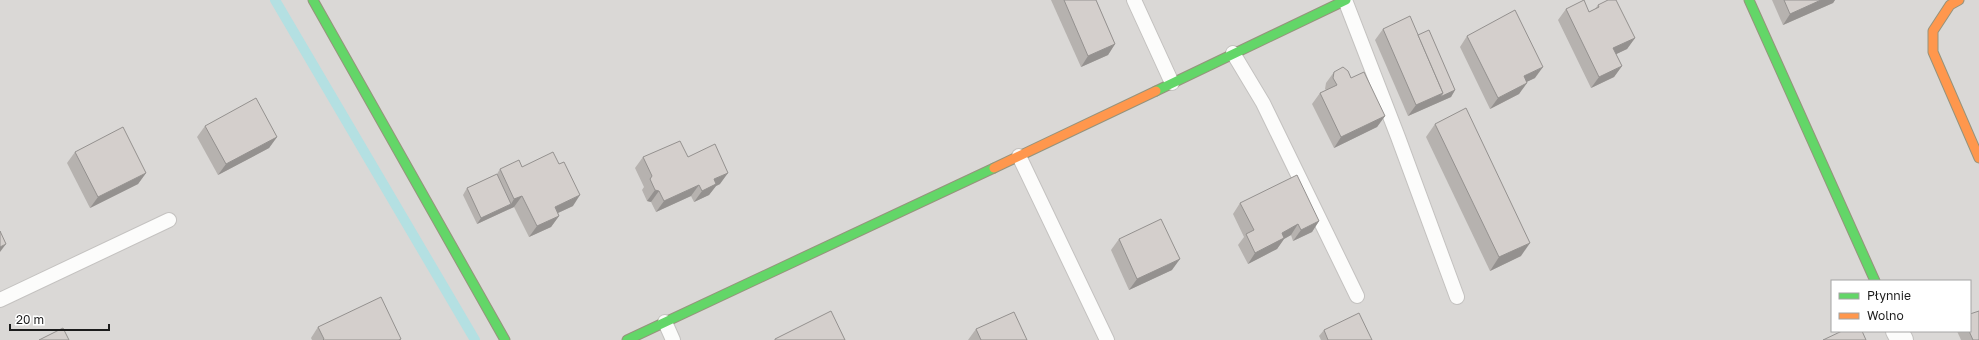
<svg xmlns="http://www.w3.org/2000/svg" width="1979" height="340" font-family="'Golos Text',sans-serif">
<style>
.residential{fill:#dad8d6;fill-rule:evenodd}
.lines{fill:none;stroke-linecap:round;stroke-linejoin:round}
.stream{stroke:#b4e0e2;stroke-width:10}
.lane-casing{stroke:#c4c2c0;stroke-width:16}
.street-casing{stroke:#c4c2c0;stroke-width:24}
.fast-casing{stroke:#96937c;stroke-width:11}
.slow-casing{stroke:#96937c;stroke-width:11}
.lane{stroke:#fcfcfb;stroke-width:14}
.street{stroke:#fcfcfb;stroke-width:22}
.fast{stroke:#63d668;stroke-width:9}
.slow{stroke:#ff974d;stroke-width:9}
.wall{fill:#b6b2af}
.shaded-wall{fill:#94918f}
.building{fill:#d4cfcc;stroke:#94918f}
</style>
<rect width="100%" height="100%" fill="#ece8e4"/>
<!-- residential -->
<path class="residential" d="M0,0H1979V340H0ZM1832,281H1970V331H1832Z"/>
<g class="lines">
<!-- stream -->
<polyline class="stream" points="275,0 475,340"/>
<!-- lane casing -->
<g class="lane-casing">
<g id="lane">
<polyline points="1134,0 1172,83"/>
<polyline points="1345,0 1398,137 1457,297"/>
<polyline points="1233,53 1263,103 1357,296"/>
<polyline points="1019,156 1107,340"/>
<polyline points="0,300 169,220"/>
<polyline points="665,322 673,340"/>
</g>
</g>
<!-- street casing -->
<g class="street-casing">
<polyline id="street" points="1897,331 1902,340"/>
</g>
<!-- fast casing -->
<g class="fast-casing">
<g id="fast">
<polyline points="313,0 505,340"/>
<polyline points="1749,0 1875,281"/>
<polyline points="1156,91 1346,0"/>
<polyline points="627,340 994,168"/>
</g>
</g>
<!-- slow casing -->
<g class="slow-casing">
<g id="slow">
<polyline points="1959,0 1950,5 1933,31 1933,52 1979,158"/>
<polyline points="994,168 1156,91"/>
</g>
</g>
<!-- lane -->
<use href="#lane" class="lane"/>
<!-- street -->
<use href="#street" class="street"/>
<!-- fast -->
<use href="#fast" class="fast"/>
<!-- slow -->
<use href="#slow" class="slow"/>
</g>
<!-- wall -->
<g class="wall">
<polygon points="1051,0 1096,0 1115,44 1108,55 1081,67"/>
<polygon points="1772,0 1835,0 1833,3 1783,25"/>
<polygon points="1598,5 1635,38 1627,49 1616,54 1622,66 1614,77 1591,88 1558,20 1566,9 1589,12 1595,9"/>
<polygon points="1383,29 1418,35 1455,90 1451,97 1408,116 1375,40"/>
<polygon points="1467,36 1535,78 1526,82 1519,94 1490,109 1460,47"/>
<polygon points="1334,72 1351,78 1385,116 1377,127 1334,148 1312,104 1320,93 1326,90 1325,89 1326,83"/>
<polygon points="1435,124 1521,256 1490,271 1426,137"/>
<polygon points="205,126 277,137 269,148 218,175 197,137"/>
<polygon points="75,152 146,173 138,184 90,208 67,163"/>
<polygon points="643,157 688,157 720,184 716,186 709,195 694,202 691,196 656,212 651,202 647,201 642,190 644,187 635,168"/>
<polygon points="522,167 573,206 558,213 559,216 551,227 529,237 514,207 477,224 463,195 467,188 497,174 500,169"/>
<polygon points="1240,203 1319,221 1312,232 1293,241 1291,235 1284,239 1277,249 1248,264 1238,245 1244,237 1233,214"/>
<polygon points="1119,239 1172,270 1129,290 1111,250"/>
<polygon points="318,327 401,339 401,340 312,340 311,338"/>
<polygon points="976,329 1027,340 968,340"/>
<polygon points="1324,330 1372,340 1321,340 1319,336"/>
<polygon points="1957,331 1970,331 1979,340 1961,340"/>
</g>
<!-- shaded-wall -->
<g class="shaded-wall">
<polygon points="1821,0 1835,0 1833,3 1783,25 1790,14"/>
<polygon points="1635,38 1627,49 1606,59 1613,48"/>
<polygon points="1115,44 1108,55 1081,67 1088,56"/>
<polygon points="1622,66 1614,77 1591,88 1599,77"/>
<polygon points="1543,67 1535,78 1516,87 1524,76"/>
<polygon points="1527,83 1519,94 1490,109 1498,98"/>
<polygon points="1455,90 1451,97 1408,116 1416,105 1443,93"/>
<polygon points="1385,116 1377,127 1334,148 1341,137"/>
<polygon points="277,137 269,148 218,175 226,164"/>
<polygon points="146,173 138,184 90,208 98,197"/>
<polygon points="728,173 720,184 716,186 709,195 694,202 702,191 714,179"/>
<polygon points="699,185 691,196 656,212 664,201"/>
<polygon points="655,190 659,191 651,202 647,201"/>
<polygon points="580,195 573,206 547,218 555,207"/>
<polygon points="522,196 514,207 477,224 481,218 511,204 514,199"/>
<polygon points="559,216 551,227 529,237 537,226"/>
<polygon points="1319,221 1312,232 1293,241 1301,230"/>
<polygon points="1298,224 1291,235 1284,239 1277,249 1248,264 1255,253 1282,233"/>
<polygon points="1530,243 1521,256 1490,271 1499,257"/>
<polygon points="6,244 0,252 0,247"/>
<polygon points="1180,259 1172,270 1129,290 1137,279"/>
</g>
<!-- building -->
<g class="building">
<polygon points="1064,0 1096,0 1115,44 1088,56"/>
<polygon points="1584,0 1589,12 1599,7 1598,5 1608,0 1616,0 1635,38 1613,48 1622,66 1599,77 1566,9"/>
<polygon points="1784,0 1821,0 1790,14"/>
<polygon points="1515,10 1543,67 1524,76 1527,83 1498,98 1467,36"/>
<polygon points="1410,16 1443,93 1416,105 1383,29"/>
<polygon points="1429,30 1455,90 1440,97 1443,93 1418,35"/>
<polygon points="1343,67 1348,71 1351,78 1364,72 1385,116 1341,137 1320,93 1337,85 1333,78 1334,72"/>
<polygon points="256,98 277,137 226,164 205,126"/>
<polygon points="1466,108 1530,243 1499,257 1435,124"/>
<polygon points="123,127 146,173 98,197 75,152"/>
<polygon points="680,141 688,157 715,144 728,173 714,179 716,184 702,191 699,185 664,201 659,191 655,190 650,179 652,176 643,157"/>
<polygon points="553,152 559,164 564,162 580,195 555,207 559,216 537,226 522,196 514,199 500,169 519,160 522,167"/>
<polygon points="497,174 511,204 481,218 467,188"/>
<polygon points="1297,175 1319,221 1301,230 1298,224 1282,233 1284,238 1255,253 1246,234 1254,230 1240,203"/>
<polygon points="1161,219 1180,259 1137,279 1119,239"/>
<polygon points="0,231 6,244 0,247"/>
<polygon points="381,297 401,339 399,340 323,340 324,339 318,327"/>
<polygon points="831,311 845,340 775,340 775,339"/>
<polygon points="1979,311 1979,340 1973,340 1969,331 1970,331 1970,314"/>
<polygon points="1014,312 1027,340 981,340 976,329"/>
<polygon points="1359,313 1372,340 1328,340 1324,330"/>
<polygon points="63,328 69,340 39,340"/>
<polygon points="1842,331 1862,331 1866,340 1823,340"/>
</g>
<!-- legend -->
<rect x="1831" y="280" width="140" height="52" fill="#ffffff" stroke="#a4a4a4"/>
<rect x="1839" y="293" width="20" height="6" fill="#63d668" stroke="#a4a4a4"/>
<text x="1867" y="300" font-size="12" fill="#1c1c1c">Płynnie</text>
<rect x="1839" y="313" width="20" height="6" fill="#ff974d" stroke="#a4a4a4"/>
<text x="1867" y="320" font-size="12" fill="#1c1c1c">Wolno</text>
<!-- scale -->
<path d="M10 324v6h99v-6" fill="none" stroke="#1c1c1c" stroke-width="2"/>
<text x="16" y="324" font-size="12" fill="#1c1c1c" stroke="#ffffff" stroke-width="3" paint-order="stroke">20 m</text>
</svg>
